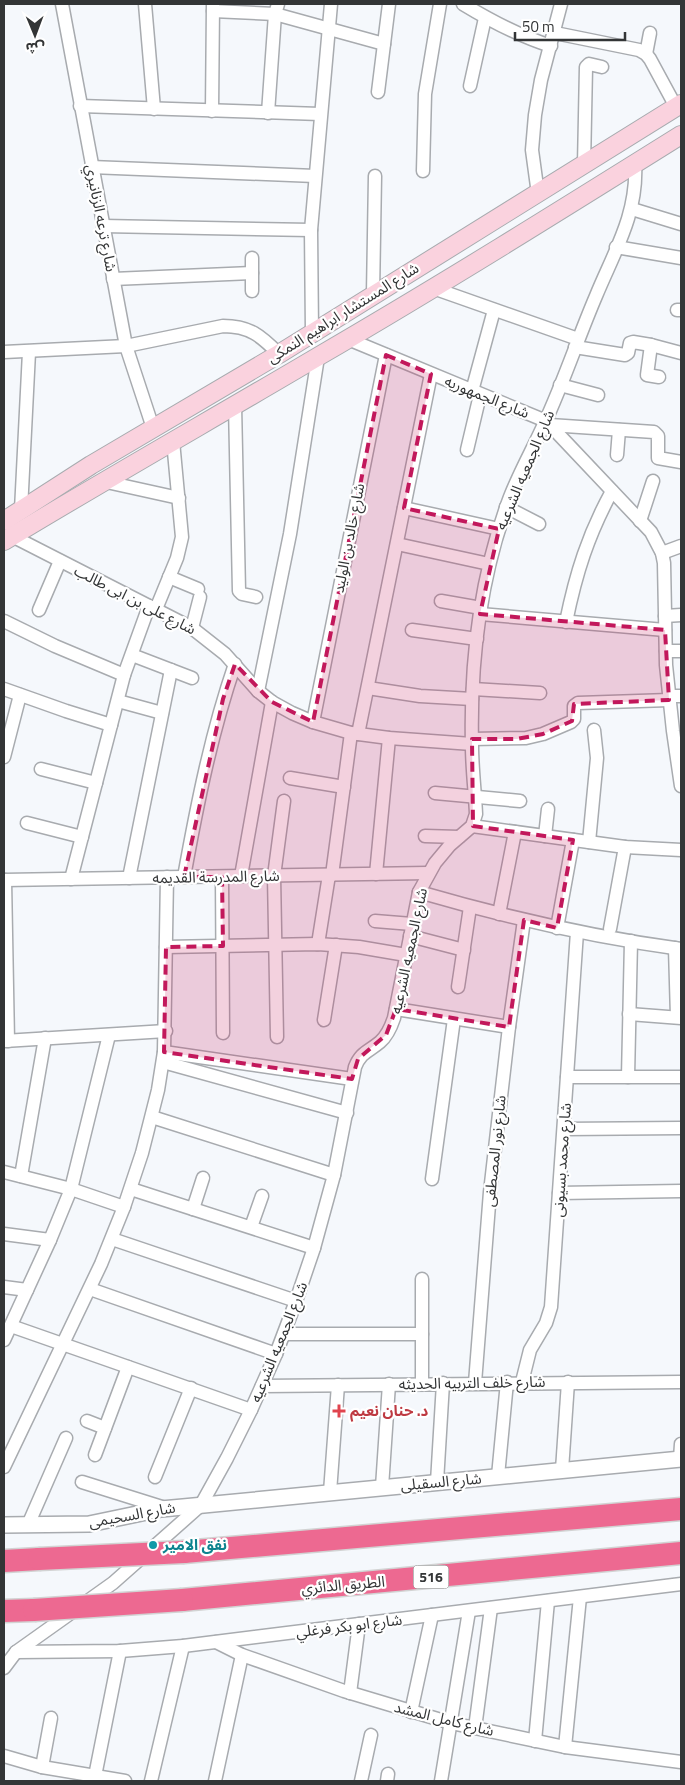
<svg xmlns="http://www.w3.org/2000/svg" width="685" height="1785" font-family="'Titillium Web','Noto Sans Arabic',sans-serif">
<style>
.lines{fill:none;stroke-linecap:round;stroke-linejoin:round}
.minor-casing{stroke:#a8abaf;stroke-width:15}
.tertiary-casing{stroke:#a8abaf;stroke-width:18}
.secondary-casing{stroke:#a8abaf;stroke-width:20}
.motorway-casing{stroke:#d2d3d3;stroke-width:25}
.minor{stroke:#fff;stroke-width:12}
.tertiary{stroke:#fff;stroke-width:15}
.secondary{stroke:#fad2de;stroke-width:18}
.motorway{stroke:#ed6991;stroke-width:22}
.motorway-bridge-casing{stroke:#d2d3d3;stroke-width:25;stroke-linecap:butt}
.motorway-bridge{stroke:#ed6991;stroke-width:22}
.marked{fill:#c2185b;fill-opacity:0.2;stroke:#c2185b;stroke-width:4;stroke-dasharray:10 6;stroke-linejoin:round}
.health-dot{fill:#e0444e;stroke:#fff;stroke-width:2}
.culture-dot{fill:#0f9aa8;stroke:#fff;stroke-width:2}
.labels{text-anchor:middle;stroke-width:4.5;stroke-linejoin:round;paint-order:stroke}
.shield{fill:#fff;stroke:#707272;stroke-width:1}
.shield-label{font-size:14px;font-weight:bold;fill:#333536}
.street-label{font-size:15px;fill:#333536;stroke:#fff}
.health-label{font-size:15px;font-weight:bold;fill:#be3a42;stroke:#fff;text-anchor:start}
.culture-label{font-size:15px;font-weight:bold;fill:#0d838f;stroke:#fff;text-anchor:start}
</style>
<rect width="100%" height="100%" fill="#f5f8fc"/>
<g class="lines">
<!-- minor casing -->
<g class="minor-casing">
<g id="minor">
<polyline points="62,4 126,346 153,428"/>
<polyline points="145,4 154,109"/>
<path d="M463,4C491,21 519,36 551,46"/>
<polyline points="213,11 275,14 384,44"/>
<polyline points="555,33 639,50 646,54 650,59 676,107"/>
<polyline points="646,54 650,33"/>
<polyline points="470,86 485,18"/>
<polyline points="378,92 389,4"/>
<polyline points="80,106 320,114"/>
<polyline points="212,111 213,4"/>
<polyline points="268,113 275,14 278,4"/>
<polyline points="584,165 586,67 589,64 602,67"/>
<polyline points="91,167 315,176"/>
<polyline points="423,171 425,94 440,4"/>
<polyline points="538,194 532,150 535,115 541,80 561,4"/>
<polyline points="632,209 681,224"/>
<polyline points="103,226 311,230"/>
<polyline points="616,247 681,258"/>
<polyline points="252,258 252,291"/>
<polyline points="113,279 252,273"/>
<polyline points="433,288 578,339"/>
<polyline points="373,294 375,176"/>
<polyline points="677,310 681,310"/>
<polyline points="312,333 311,230 331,4"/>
<polyline points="348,339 546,421 651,532 662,553 664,563 666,665 673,731 681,786"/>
<polyline points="651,345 647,375 659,377"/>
<polyline points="575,347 625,355 628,353 630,343 633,342 651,345 681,353"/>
<path d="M4,352L126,346L223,326C250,326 261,336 279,354"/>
<polyline points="560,385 598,395"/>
<polyline points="472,391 494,310"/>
<polyline points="235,405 239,591 242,594 256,597"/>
<polyline points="550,425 654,432 658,436 658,458 681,462"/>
<polyline points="467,450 480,395"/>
<polyline points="617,455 619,430"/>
<polyline points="102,481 179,498"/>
<polyline points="506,507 539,524"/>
<polyline points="404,508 499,529"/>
<polyline points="21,510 29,352"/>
<polyline points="640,521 653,481"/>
<polyline points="12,536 192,628 225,654 258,691 272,702 292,713 313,722 351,733 389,738 472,744"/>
<polyline points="397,544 489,564"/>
<polyline points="662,553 681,546"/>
<polyline points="169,577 198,589"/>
<polyline points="441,601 481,608"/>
<polyline points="156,609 177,558 182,537 173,441"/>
<polyline points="39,610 60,561"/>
<polyline points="480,614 665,630"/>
<polyline points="665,616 681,615"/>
<polyline points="4,621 55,646 124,675"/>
<path d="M566,622C576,573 588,535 612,491"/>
<polyline points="192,628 200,597"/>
<polyline points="412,630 477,639"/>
<polyline points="666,651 681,651"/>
<polyline points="132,655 192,678"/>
<polyline points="368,688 420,696 472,699"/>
<polyline points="4,689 66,711 111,725"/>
<polyline points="473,689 540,693"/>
<polyline points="258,691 290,534 318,357"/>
<polyline points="669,696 681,696"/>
<polyline points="118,701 162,713"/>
<polyline points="313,722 386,355"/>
<polyline points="358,734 431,374"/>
<polyline points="472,739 526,738 543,734 571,722 574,719 574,706 578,703 669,700"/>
<polyline points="4,757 20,695"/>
<polyline points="41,769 96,783"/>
<polyline points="290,778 344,787"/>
<polyline points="435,793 520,801"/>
<polyline points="27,823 82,837"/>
<polyline points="472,826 625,847 681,850"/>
<polyline points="425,836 459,837"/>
<polyline points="545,836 548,809"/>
<polyline points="589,842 597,758 594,730"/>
<polyline points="376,874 389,738"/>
<polyline points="332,875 351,733"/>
<polyline points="241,876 272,702"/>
<path d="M184,877C197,805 211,734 235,664"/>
<polyline points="222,877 223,1033"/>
<polyline points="129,878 171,670"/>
<polyline points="71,879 124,675 149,606"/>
<polyline points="4,880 428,873"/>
<polyline points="5,880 8,1041"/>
<path d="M419,892C505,917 592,937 681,949"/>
<polyline points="499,914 515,832"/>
<polyline points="375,921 412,924"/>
<polyline points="557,928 573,840"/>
<polyline points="610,929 625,847"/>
<polyline points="410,936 464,950"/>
<polyline points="318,944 329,875"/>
<polyline points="166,947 318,944 359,947 406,955"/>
<polyline points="675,948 677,1017"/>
<polyline points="458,987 470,907"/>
<polyline points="396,1009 509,1027"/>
<polyline points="629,1014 681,1018"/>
<polyline points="324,1020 336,945"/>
<polyline points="277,1037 274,876 284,801"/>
<polyline points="4,1041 166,1031"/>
<polyline points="164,1052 352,1079"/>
<polyline points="163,1062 347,1113"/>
<polyline points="567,1077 681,1077"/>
<polyline points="628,1077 631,941"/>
<polyline points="152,1117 334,1175"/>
<polyline points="564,1129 681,1128"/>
<polyline points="4,1172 71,1189 124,1207"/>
<polyline points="21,1176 45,1038"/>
<polyline points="432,1179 454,1019"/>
<polyline points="131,1189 314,1248"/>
<polyline points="559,1193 681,1191"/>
<polyline points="193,1209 203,1178"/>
<polyline points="251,1227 262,1196"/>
<polyline points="4,1234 50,1240"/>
<polyline points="112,1239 296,1301"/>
<polyline points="4,1287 27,1290"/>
<polyline points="90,1289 276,1354"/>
<polyline points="11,1326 251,1410"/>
<polyline points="284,1334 422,1334"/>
<polyline points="4,1340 50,1240 71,1189 109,1035"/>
<polyline points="522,1382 530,1350 546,1323 551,1307 577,932"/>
<polyline points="475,1383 490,1192 509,1027 524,920"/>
<polyline points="422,1384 422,1279"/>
<polyline points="262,1386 681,1382"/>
<polyline points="87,1421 105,1428"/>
<polyline points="95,1455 128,1367"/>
<polyline points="680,1459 681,1444"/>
<polyline points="4,1467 101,1264 124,1207 142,1153 158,1090 164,1052 167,877"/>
<polyline points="562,1470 568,1382"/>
<polyline points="498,1476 507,1382"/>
<polyline points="155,1477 191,1388"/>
<polyline points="82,1482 165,1508"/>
<polyline points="437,1482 443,1383"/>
<polyline points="382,1487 389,1384"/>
<polyline points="330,1492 338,1385"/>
<polyline points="28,1525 66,1438"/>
<polyline points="216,1642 242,1655 344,1691 451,1723 565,1747 681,1762"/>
<polyline points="16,1652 120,1651 183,1646 681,1584"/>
<path d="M4,1668L16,1652L113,1583L201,1505L227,1458L251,1410L276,1354L296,1301L314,1248L334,1175L355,1067C361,1052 368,1052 380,1042C387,1036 391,1027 394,1018L419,892L435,863L450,845L472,826L476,814C475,791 472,768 472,746C470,662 480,576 510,497C520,471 534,447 545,422C564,381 578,338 596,296C614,252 638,214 635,164"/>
<polyline points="350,1693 359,1624"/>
<polyline points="411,1712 432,1615"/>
<polyline points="475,1728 491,1608"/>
<polyline points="535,1741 548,1601"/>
<polyline points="565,1747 580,1597"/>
<polyline points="4,1756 42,1767 125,1781"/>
<polyline points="42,1767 51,1718"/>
<polyline points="95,1776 120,1651"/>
<polyline points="151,1781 183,1646"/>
<polyline points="215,1781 242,1655"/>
<polyline points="361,1781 371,1735"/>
<polyline points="387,1781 388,1774"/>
<polyline points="441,1781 469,1611"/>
</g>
</g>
<!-- tertiary casing -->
<g class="tertiary-casing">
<polyline id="tertiary" points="4,1525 89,1524 161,1509 183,1507 681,1459"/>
</g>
<!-- secondary casing -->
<g class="secondary-casing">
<g id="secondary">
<polyline points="4,521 91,465 279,354 681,104"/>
<path d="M4,541C108,478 214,418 319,356C441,285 561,210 681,135"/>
</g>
</g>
<!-- motorway casing -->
<g class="motorway-casing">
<g id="motorway">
<polyline points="184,1552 681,1509"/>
<polyline points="4,1561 39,1559"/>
<polyline points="182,1600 681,1553"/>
<polyline points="4,1611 34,1610"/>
</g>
</g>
<!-- minor -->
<use href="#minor" class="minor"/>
<!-- tertiary -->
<use href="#tertiary" class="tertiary"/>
<!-- secondary -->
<use href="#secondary" class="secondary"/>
<!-- motorway -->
<use href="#motorway" class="motorway"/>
<!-- motorway-bridge casing -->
<g class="motorway-bridge-casing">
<g id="motorway-bridge">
<polyline points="39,1559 184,1552"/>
<polyline points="34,1610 182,1600"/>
</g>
</g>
<!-- motorway-bridge -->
<use href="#motorway-bridge" class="motorway-bridge"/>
</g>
<!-- marked area -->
<path class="marked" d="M386,355L431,374L404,508L499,529L480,614L665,630L669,700L574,704L572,721L543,734L517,739H472L473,826L573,840L557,928L524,920L509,1027L396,1009L386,1035L358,1059L352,1079L164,1052L166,947L223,946L222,877H184L223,699L235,664L272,702L313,722Z"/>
<!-- markers -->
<path class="health-dot" d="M336.5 1403.5h5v5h5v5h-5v5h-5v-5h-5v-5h5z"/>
<circle class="culture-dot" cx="153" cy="1545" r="5"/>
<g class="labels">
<!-- shield labels -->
<rect class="shield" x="413.5" y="1565.5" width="35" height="23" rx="4"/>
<g class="shield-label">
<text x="431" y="1582">516</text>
</g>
<!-- street labels -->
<g class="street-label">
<text transform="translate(101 218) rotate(79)" y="5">شارع ترعه الزنانيري</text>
<text transform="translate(343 313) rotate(-32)" y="5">شارع المستشار ابراهيم النمكى</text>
<text transform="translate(487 397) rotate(22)" y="5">شارع الجمهوريه</text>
<text transform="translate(525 470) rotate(-67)" y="5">شارع الجمعيه الشرعيه</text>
<text transform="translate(349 538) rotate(-79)" y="5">شارع خالد بن الوليد</text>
<text transform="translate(135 600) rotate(27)" y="5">شارع على بن ابى طالب</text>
<text transform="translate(216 877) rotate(-1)" y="5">شارع المدرسة القديمه</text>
<text transform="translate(409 951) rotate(-78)" y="5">شارع الجمعيه الشرعيه</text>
<text transform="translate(495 1151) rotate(-84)" y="5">شارع نور المصطفى</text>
<text transform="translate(562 1160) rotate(-86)" y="5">شارع محمد بسيونى</text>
<text transform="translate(279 1342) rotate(-68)" y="5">شارع الجمعيه الشرعيه</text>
<text transform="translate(472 1383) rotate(-1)" y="5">شارع خلف التربيه الحديثه</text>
<text transform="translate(441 1482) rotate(-5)" y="5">شارع السقيلى</text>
<text transform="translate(132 1515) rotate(-10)" y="5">شارع السحيمى</text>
<text transform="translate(343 1585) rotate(-5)" y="5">الطريق الدائري</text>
<text transform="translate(349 1626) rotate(-7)" y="5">شارع ابو بكر فرغلي</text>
<text transform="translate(444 1719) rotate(14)" y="5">شارع كامل المشد</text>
</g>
<!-- health labels -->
<g class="health-label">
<text x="350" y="1416">د. حنان نعيم</text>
</g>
<!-- culture labels -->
<g class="culture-label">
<text x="163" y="1550">نفق الامير</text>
</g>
</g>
<!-- border -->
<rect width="685" height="1785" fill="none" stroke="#333536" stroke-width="10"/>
<!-- north arrow -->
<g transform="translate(35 35) rotate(179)" stroke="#ffffff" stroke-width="4" paint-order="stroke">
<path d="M0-4L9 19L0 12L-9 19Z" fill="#333536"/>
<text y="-8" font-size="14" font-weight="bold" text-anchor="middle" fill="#333536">ش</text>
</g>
<!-- scale -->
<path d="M515 32v8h110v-8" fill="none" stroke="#333536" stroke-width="2.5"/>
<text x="522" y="32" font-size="15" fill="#333536" stroke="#ffffff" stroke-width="4" paint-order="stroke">50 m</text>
</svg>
